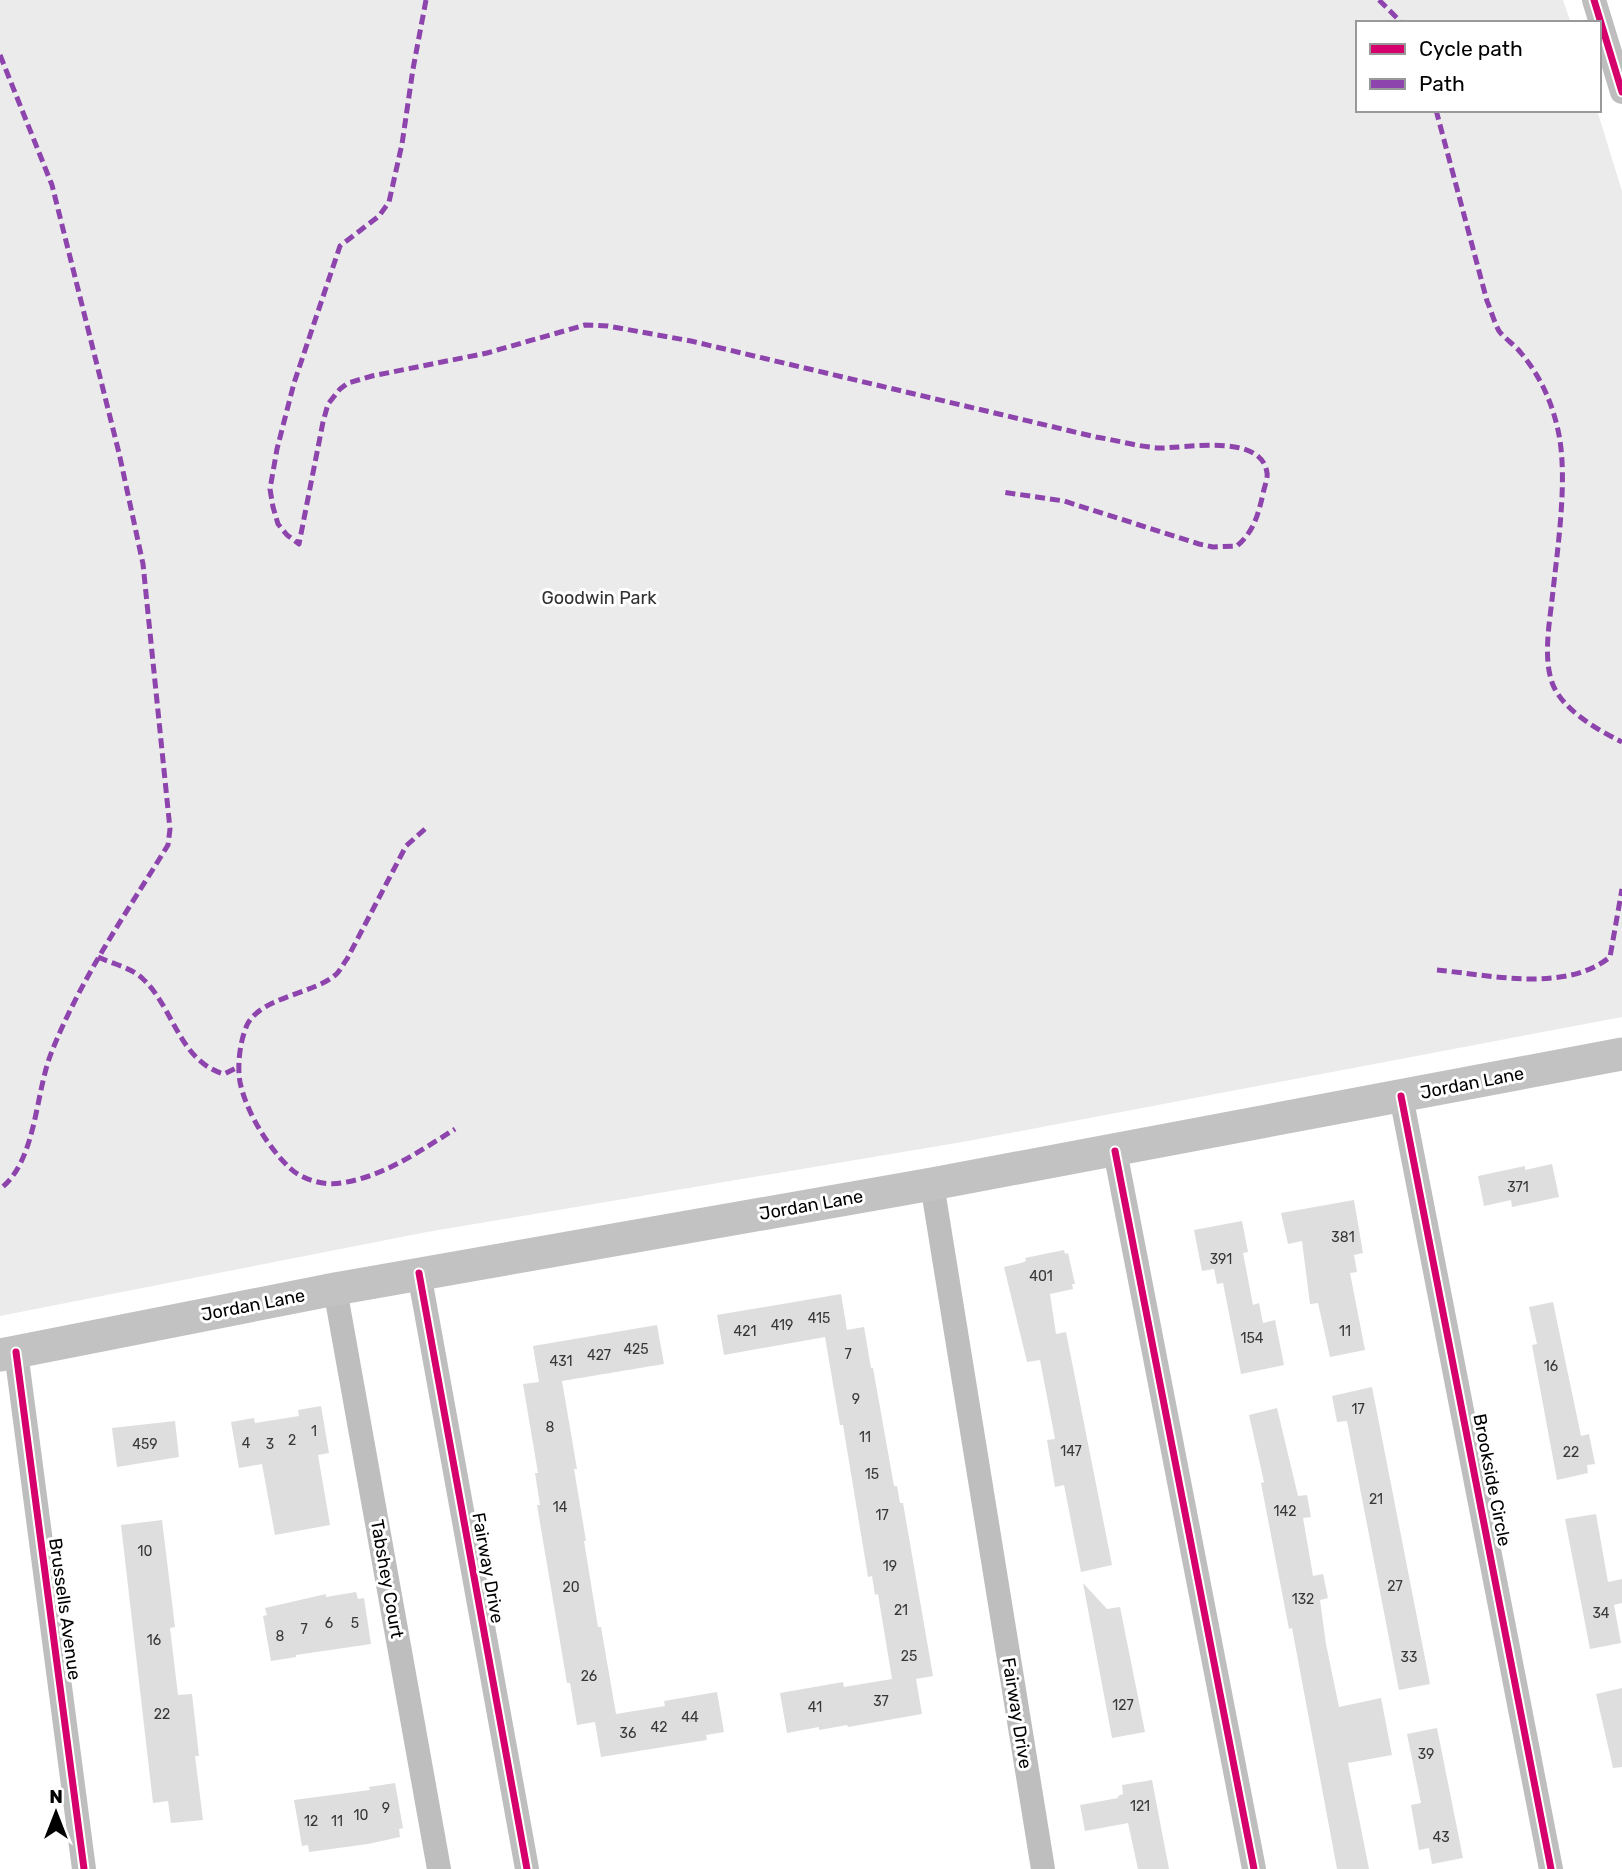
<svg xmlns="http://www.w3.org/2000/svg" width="1622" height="1869" font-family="Rubik,sans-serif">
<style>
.green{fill:#ebebeb}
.building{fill:#dedede}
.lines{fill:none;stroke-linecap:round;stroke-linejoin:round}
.street{stroke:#bebebe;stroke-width:24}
.secondary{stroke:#c2c2c2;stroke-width:33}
.quiet{stroke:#8e44ad;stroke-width:5;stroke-dasharray:10 5;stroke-linecap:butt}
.cycleway-casing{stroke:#fff;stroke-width:11}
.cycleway{stroke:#d6006c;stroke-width:7}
.labels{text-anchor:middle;stroke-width:6;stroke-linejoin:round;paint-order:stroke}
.number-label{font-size:14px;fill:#383838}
.park-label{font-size:18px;fill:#313131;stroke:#fff}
.street-label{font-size:18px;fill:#000;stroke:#fff}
</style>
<rect width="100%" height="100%" fill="#fff"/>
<!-- green -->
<polygon class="green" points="0,0 1563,0 1571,23 1358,23 1358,110 1597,110 1622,191 1622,1017 968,1141 427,1232 0,1316"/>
<!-- building -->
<g class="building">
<polygon points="1552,1164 1559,1197 1512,1207 1511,1200 1484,1206 1478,1176 1525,1166 1525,1170"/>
<polygon points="1354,1200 1363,1253 1354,1255 1357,1272 1350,1273 1365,1350 1330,1357 1318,1303 1310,1304 1302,1241 1288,1244 1281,1213"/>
<polygon points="1242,1221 1248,1252 1243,1253 1253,1305 1259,1303 1263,1323 1275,1320 1284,1365 1241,1374 1223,1283 1217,1284 1214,1269 1202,1271 1194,1230"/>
<polygon points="1064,1250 1065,1254 1068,1253 1075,1284 1072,1284 1073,1289 1050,1294 1056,1334 1066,1332 1112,1565 1081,1572 1064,1485 1055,1487 1047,1440 1055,1439 1040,1360 1027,1362 1004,1267 1021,1263 1026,1261 1025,1258"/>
<polygon points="841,1294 847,1330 864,1327 871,1368 873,1368 894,1486 897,1486 900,1503 903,1503 933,1676 916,1679 922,1714 848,1727 847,1725 819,1730 819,1727 787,1733 780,1693 843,1682 844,1687 892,1679 878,1594 875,1595 872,1576 868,1577 843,1425 840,1425 825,1337 724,1355 717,1315"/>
<polygon points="1553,1302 1581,1436 1589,1434 1595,1464 1587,1465 1588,1473 1557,1480 1532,1345 1537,1344 1529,1307"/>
<polygon points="657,1325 664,1364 562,1381 577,1469 574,1469 586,1541 584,1541 598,1627 601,1627 616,1714 665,1706 664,1701 717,1692 724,1732 706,1735 707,1740 601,1757 595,1722 577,1725 570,1683 567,1683 537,1505 540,1505 535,1473 538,1473 523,1384 539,1382 533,1346"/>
<polygon points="1372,1387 1430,1684 1399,1690 1347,1421 1337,1422 1332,1396"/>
<polygon points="321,1406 329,1453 318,1455 330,1525 275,1535 262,1464 239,1468 231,1422 254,1418 255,1423 299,1416 298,1410"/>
<polygon points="1277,1408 1298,1496 1307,1495 1311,1517 1303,1518 1313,1576 1323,1574 1328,1598 1320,1600 1326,1644 1339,1707 1381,1698 1392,1755 1348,1763 1369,1869 1337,1869 1292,1628 1289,1629 1261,1483 1264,1482 1249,1415"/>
<polygon points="175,1421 179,1457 117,1467 112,1428"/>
<polygon points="1596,1514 1608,1582 1622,1579 1622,1603 1614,1605 1621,1643 1590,1649 1565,1519"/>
<polygon points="162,1520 175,1627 170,1628 178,1695 192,1694 199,1756 195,1756 203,1820 171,1823 168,1801 153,1803 121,1525"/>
<polygon points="1083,1583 1107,1609 1120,1607 1145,1732 1112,1738"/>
<polygon points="356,1592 358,1599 364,1598 371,1644 296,1655 296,1657 271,1661 263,1616 267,1615 265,1608 326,1594 326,1597"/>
<polygon points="1622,1688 1622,1767 1613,1768 1596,1694"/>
<polygon points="1437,1728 1463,1858 1432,1864 1429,1848 1419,1850 1411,1805 1421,1803 1407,1734"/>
<polygon points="1152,1780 1169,1869 1138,1869 1128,1823 1085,1831 1080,1805 1118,1798 1118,1796 1123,1794 1122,1785"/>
<polygon points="395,1783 403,1828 399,1829 400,1837 368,1844 309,1852 308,1845 302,1846 294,1800 370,1790 369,1787"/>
</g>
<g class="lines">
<!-- street -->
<g class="street">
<polyline points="1594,0 1622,92"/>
<polyline points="1401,1096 1551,1869"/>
<polyline points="1115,1151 1254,1869"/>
<polyline points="932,1184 1043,1869"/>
<polyline points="419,1273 527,1869"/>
<polyline points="335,1289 439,1869"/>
<polyline points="16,1352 84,1869"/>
</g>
<!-- secondary -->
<polyline class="secondary" points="0,1355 335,1289 932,1184 1622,1054"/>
<!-- quiet -->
<g class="quiet">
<path d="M426,0L413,69L402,144L389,202L379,216L340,246L294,383L277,449L270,489L273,507L278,524L287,535L299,544L323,422L328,404L340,389L348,383L372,376L487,353L585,325L608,326L691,341L1096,437C1116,440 1139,447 1160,448C1187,448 1262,433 1267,473C1268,479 1264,487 1263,494C1258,515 1254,531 1237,546L1213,547L1199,544L1064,501L1002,492"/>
<polyline points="1379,0 1402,23"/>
<path d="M0,55L52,185L119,453L143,564L170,829L168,845C127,912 81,978 52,1051C35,1092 37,1161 0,1189"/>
<path d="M1436,110L1487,301C1491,310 1494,322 1499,331C1505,339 1515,345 1521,353C1541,377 1553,404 1559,435C1568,482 1557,552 1552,600C1549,626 1543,660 1553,685C1564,711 1598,730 1622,742"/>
<path d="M425,829L406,846L347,959C343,964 339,973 334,976C312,994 261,997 247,1025C240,1041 237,1065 240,1082C246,1112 269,1149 291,1169C303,1180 325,1186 341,1183C383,1177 420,1151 455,1129"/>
<path d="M98,957C113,964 132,968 143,979C174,1008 179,1061 224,1074L240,1066"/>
<path d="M1437,970C1490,975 1565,993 1610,957L1622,889"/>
</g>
<!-- cycleway casing -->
<g class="cycleway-casing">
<g id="cycleway">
<polyline points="1594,0 1622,92"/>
<polyline points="1401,1096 1551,1869"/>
<polyline points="1115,1151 1254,1869"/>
<polyline points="419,1273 527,1869"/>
<polyline points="16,1352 84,1869"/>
</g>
</g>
<!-- cycleway -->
<use href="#cycleway" class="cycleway"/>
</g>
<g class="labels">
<!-- number labels -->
<g class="number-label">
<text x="1518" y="1192">371</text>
<text x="1343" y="1242">381</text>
<text x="1221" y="1264">391</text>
<text x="1041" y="1281">401</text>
<text x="819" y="1323">415</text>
<text x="782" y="1330">419</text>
<text x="745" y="1336">421</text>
<text x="1345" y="1336">11</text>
<text x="1252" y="1343">154</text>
<text x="636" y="1354">425</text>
<text x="848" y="1359">7</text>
<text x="599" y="1360">427</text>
<text x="561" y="1366">431</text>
<text x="1551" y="1371">16</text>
<text x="856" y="1404">9</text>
<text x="1358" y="1414">17</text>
<text x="550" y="1432">8</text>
<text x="314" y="1436">1</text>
<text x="865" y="1442">11</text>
<text x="292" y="1445">2</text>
<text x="246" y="1448">4</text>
<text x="145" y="1449">459</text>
<text x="270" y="1449">3</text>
<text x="1071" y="1456">147</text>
<text x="1571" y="1457">22</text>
<text x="872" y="1479">15</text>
<text x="1376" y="1504">21</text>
<text x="560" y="1512">14</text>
<text x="1285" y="1516">142</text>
<text x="882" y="1520">17</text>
<text x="145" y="1556">10</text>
<text x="890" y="1571">19</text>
<text x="1395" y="1591">27</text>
<text x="571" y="1592">20</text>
<text x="1303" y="1604">132</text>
<text x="901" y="1615">21</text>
<text x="1601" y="1618">34</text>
<text x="329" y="1628">6</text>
<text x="355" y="1628">5</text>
<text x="304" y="1634">7</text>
<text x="280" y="1641">8</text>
<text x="154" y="1645">16</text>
<text x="909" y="1661">25</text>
<text x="1409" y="1662">33</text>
<text x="589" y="1681">26</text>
<text x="881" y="1706">37</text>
<text x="1123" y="1710">127</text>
<text x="815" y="1712">41</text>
<text x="162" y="1719">22</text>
<text x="690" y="1722">44</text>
<text x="659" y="1732">42</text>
<text x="628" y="1738">36</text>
<text x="1426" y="1759">39</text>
<text x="1140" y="1811">121</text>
<text x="386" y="1813">9</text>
<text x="361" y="1820">10</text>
<text x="311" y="1826">12</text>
<text x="337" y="1826">11</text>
<text x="1441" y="1842">43</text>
</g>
<!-- park labels -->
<g class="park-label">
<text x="599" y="604">Goodwin Park</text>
</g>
<!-- street labels -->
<g class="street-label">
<text transform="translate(1472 1083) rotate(-11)" y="6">Jordan Lane</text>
<text transform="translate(811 1205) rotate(-10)" y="6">Jordan Lane</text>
<text transform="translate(253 1305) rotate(-11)" y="6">Jordan Lane</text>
<text transform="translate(1492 1480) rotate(79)" y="6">Brookside Circle</text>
<text transform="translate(488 1568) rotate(80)" y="6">Fairway Drive</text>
<text transform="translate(387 1579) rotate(80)" y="6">Tabshey Court</text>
<text transform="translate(65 1609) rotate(82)" y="6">Brussells Avenue</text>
<text transform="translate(1017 1713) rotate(81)" y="6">Fairway Drive</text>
</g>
</g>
<!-- legend -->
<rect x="1356" y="21" width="245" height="91" fill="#ffffff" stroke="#999999" stroke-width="2"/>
<rect x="1370" y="44" width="35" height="10" fill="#d6006c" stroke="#999999" stroke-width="2"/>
<text x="1419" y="56" font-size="21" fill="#000000">Cycle path</text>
<rect x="1370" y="79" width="35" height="10" fill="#8e44ad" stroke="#999999" stroke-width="2"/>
<text x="1419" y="91" font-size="21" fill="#000000">Path</text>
<!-- north arrow -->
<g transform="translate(56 1813)" stroke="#ffffff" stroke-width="5" paint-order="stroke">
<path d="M0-5L12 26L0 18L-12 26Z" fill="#000000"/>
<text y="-10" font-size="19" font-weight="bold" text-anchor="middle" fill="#000000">N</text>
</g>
</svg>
